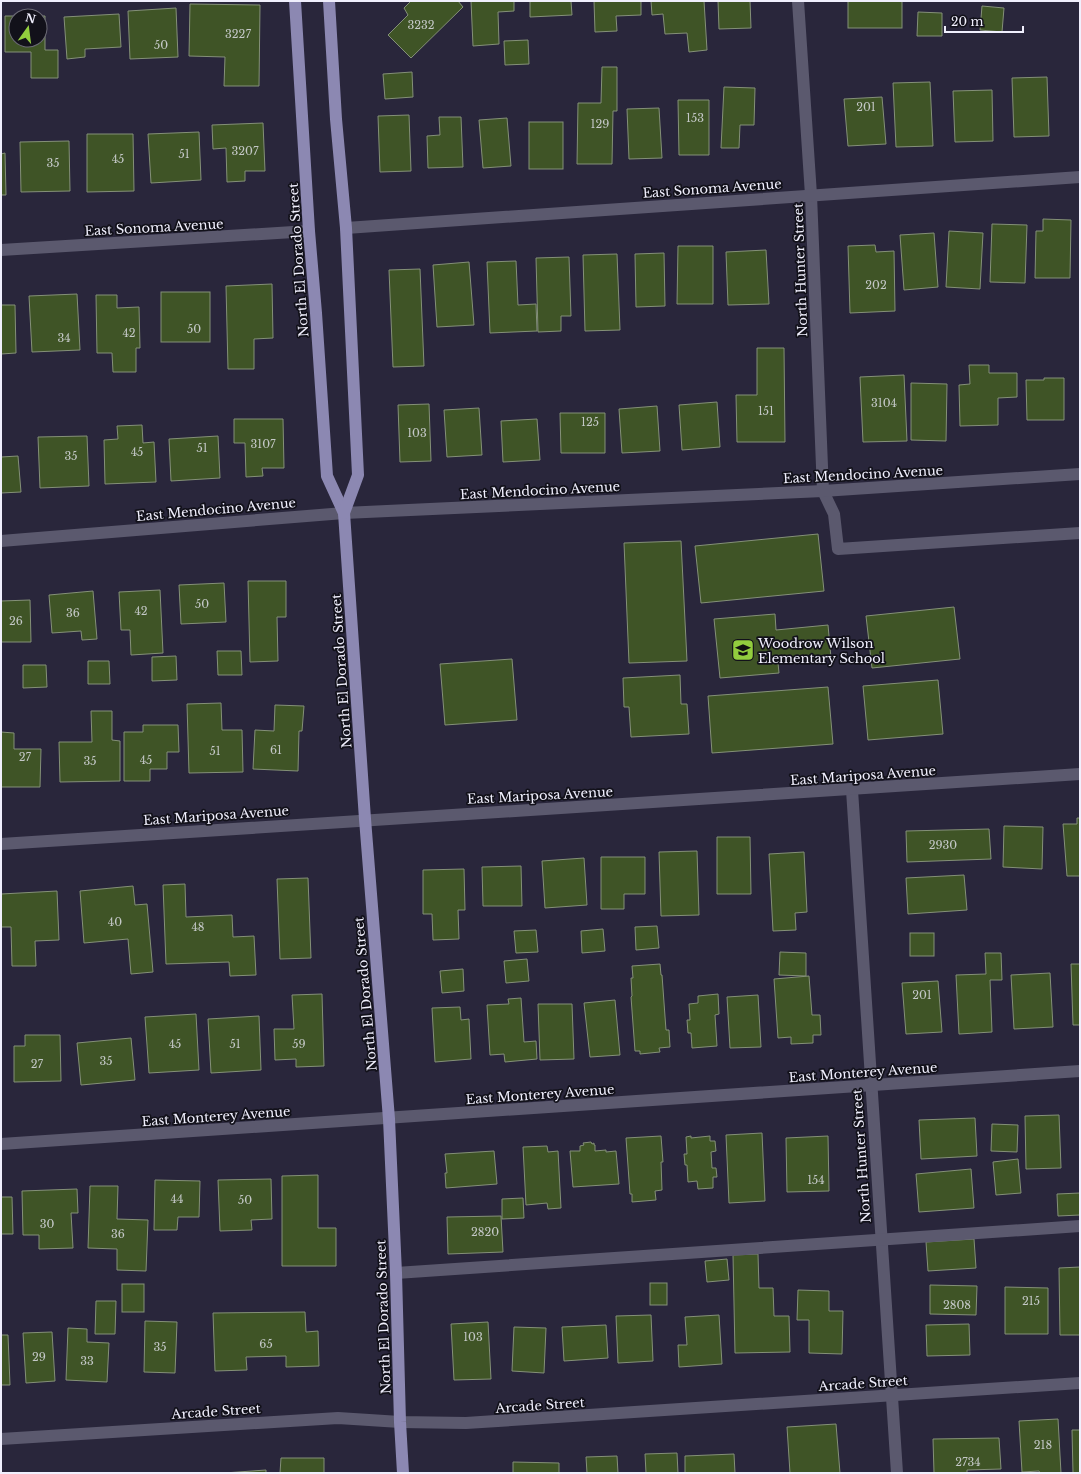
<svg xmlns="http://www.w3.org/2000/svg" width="1081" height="1474" font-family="'Libre Baskerville',serif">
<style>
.building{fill:#3f5426;stroke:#849078}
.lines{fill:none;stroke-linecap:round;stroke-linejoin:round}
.minor{stroke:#5b596e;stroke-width:12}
.major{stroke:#8c88b2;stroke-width:12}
.labels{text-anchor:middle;stroke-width:3.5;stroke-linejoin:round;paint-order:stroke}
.number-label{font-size:11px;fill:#c4c8c7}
.street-label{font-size:13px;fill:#f0effd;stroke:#12111a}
.poi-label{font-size:13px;fill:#f0effd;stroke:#12111a;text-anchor:start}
</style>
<rect width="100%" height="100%" fill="#29263b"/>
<!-- building -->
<g class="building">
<polygon points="411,1 458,1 463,7 411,58 388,35 408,15 404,8"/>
<polygon points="471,1 514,1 514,11 498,12 499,44 473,46"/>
<polygon points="530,1 571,1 572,15 530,17"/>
<polygon points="594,1 641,1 641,15 616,16 617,31 595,32"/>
<polygon points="651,1 704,1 707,50 689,52 687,33 665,34 663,14 652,15"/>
<polygon points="718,1 750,1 751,28 719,29"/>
<rect x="848" y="1" width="54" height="27"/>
<polygon points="190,4 260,5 259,86 224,86 225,57 189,56"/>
<polygon points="982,6 1004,8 1002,32 980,30"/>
<polygon points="176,8 178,57 130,59 128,11"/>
<polygon points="918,12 942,13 942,36 917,36"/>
<polygon points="119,14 121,47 85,49 85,57 67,59 64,17"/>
<polygon points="5,16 16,16 16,40 40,40 40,16 45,16 45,50 58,50 58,78 31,78 31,52 5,52"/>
<polygon points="528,40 529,64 505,65 504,41"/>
<polygon points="602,67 617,67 617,111 613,111 612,164 577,164 578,103 601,103"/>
<polygon points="412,72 413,97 385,99 383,74"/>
<polygon points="1047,77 1049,136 1014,137 1012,78"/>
<polygon points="930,82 933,146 896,147 893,83"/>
<polygon points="724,87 755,88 754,125 740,125 739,148 721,148"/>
<polygon points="992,90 993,141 955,142 953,91"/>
<polygon points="882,97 886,144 848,146 844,99"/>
<polygon points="678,100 709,100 709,155 679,155"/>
<polygon points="659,108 662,158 629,159 627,109"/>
<polygon points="409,115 411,171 380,172 378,116"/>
<polygon points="439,117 461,117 463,167 428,168 427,136 440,135"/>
<polygon points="507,118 511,166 483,168 479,120"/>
<rect x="529" y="122" width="34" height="47"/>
<polygon points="263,123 265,171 245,171 245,181 227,182 226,148 213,149 212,125"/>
<polygon points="199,132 201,180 151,183 148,134"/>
<polygon points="87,134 133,134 134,191 87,192"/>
<polygon points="69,141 70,191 21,192 20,142"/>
<polygon points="5,153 6,195 1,195 1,154"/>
<polygon points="1043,219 1071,220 1070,278 1035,278 1036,231 1043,231"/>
<polygon points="992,224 1027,225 1025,283 990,282"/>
<polygon points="949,231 983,233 980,289 946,287"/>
<polygon points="934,233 938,287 904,290 900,235"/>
<polygon points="875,245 876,252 894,251 895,311 850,313 848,246"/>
<polygon points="678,246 713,246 713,304 677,304"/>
<polygon points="766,250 769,304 728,305 726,252"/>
<polygon points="664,253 665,306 636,307 635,254"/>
<polygon points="617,254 620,330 585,331 583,255"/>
<polygon points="569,257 571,316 561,316 561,331 538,332 536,258"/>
<polygon points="516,261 518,305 536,304 537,331 490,333 487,262"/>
<polygon points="469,262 474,325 437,327 433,265"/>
<polygon points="420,269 424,366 393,367 389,270"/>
<polygon points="272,284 273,338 254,339 254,369 228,369 226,286"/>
<rect x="161" y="292" width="49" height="50"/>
<polygon points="77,294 80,350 32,352 29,296"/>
<polygon points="96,295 117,295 117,308 139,307 140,348 136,348 136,372 113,372 112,353 97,353"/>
<polygon points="1,305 15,305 16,353 1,354"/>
<polygon points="757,348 784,348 785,442 737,442 736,395 757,395"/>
<polygon points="969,365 989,365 989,373 1017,373 1017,397 998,398 998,425 960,426 959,385 970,384"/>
<polygon points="904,375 907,441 863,442 860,377"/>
<polygon points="1044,378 1064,378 1064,420 1027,420 1026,380 1044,380"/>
<polygon points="911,383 947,384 946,441 911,440"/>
<polygon points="717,402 720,447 682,450 679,405"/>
<polygon points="429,404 431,461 400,462 398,405"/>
<polygon points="657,406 660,451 622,453 619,409"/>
<polygon points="479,408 482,455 447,457 444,410"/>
<polygon points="560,413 605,413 605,453 561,453"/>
<polygon points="234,419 283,419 284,468 262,468 263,476 246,477 245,443 234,443"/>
<polygon points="537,419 540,460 503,462 501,421"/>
<polygon points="142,425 143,443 154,442 156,482 105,484 104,440 118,439 117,426"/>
<polygon points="87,436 89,486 40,488 38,437"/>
<polygon points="218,436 220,478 171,481 169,439"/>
<polygon points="18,456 21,492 1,493 1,457"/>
<polygon points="818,534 824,591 701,603 695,546"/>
<polygon points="681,541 687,661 629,663 624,543"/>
<polygon points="248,581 286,581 286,617 277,617 278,661 250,662"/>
<polygon points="224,583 226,622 181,624 179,585"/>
<polygon points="160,590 163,653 131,655 130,630 121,630 119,592"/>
<polygon points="93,591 97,639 82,640 81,631 52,633 49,595"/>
<polygon points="30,600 31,642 1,642 1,601"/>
<polygon points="954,607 960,659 872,668 866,616"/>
<polygon points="775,614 776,630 828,625 831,658 778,663 779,673 720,678 714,619"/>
<polygon points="217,651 241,651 242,675 218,675"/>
<polygon points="176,656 177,680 152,681 152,657"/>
<polygon points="512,659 517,720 445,725 440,664"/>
<polygon points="88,661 109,661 110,684 88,684"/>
<polygon points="23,665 46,665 47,687 23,688"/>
<polygon points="680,675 681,704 687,704 689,734 631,737 629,707 624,707 623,678"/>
<polygon points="938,680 943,734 868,740 863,686"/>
<polygon points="828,687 833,744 712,753 708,696"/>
<polygon points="221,703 222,730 242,730 243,772 189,773 187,704"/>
<polygon points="275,705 304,706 302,731 299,731 298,771 253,769 255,730 274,731"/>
<polygon points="91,711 112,711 112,740 120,741 120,781 60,782 59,742 92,742"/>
<polygon points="143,725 178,725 179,752 167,752 167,769 150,769 150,781 124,781 124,732 143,732"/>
<polygon points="1,732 14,733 14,749 41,749 40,787 1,787"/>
<polygon points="1077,818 1080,818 1080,876 1067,876 1063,824 1077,824"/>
<polygon points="1004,826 1043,827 1042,869 1003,867"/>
<polygon points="989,829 991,859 907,862 906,831"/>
<polygon points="717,837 750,837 751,894 717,894"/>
<polygon points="697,851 699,915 661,916 659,852"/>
<polygon points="804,852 807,912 795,913 796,930 773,931 769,854"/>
<polygon points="601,857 645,857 645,894 624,894 624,909 601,909"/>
<polygon points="584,858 587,905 545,908 542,861"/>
<polygon points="521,866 522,906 483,906 482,867"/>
<polygon points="464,869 465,910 458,910 459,939 433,940 432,914 423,914 423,870"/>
<polygon points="964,875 967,910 908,914 906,878"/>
<polygon points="308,878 311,958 280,959 277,879"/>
<polygon points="185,884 186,917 232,915 233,937 254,936 256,975 230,976 229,962 166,964 163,885"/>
<polygon points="133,886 135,905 147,904 153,972 131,974 128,939 84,943 80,891"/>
<polygon points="57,891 59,940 35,941 36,966 12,966 11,927 1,927 1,894"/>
<polygon points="657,926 659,948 636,950 635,927"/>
<polygon points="603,929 605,951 582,953 581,931"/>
<polygon points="536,930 538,952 516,953 514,931"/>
<rect x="910" y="933" width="24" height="23"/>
<polygon points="780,952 806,953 806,976 779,975"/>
<polygon points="985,953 1001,953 1002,980 990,980 992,1032 959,1034 956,975 986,974"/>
<polygon points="527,959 529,981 506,983 504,961"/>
<polygon points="660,964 661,975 662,975 666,1030 669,1030 670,1047 659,1048 660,1052 640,1054 640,1051 635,1051 631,997 632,996 631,978 633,978 632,966"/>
<polygon points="1071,964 1080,964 1080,1025 1073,1025"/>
<polygon points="463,969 464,991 442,993 440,971"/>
<polygon points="1050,973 1053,1027 1014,1029 1011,975"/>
<polygon points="809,976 812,1015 820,1015 821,1035 813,1035 813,1043 791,1044 791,1037 778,1038 774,979"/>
<polygon points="938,981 942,1032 906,1034 902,983"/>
<polygon points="322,994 324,1066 296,1067 296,1059 275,1060 274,1029 294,1029 292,995"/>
<polygon points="718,994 719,1014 715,1015 717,1046 692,1048 691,1033 688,1033 687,1020 690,1020 689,1004 698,1003 698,996"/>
<polygon points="758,995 761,1047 730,1048 727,997"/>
<polygon points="521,998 524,1042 536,1041 537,1059 505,1062 504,1054 490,1055 487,1005 509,1004 508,999"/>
<polygon points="615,1000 620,1055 590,1057 584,1003"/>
<polygon points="538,1004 572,1004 574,1059 540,1060"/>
<polygon points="460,1007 461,1020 469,1019 471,1059 435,1062 432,1008"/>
<polygon points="196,1014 199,1070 149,1073 145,1017"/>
<polygon points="259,1016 261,1070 211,1073 208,1019"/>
<polygon points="25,1035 60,1035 61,1081 14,1082 14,1046 25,1046"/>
<polygon points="131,1038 135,1080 81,1085 77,1043"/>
<polygon points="1059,1115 1061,1168 1026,1169 1025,1116"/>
<polygon points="975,1118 977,1156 921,1159 919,1120"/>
<polygon points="992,1124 1018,1125 1017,1152 991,1151"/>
<polygon points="762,1133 765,1201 729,1203 726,1135"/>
<polygon points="661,1136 663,1162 661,1162 662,1190 655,1191 656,1200 632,1202 632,1194 630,1194 626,1138"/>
<polygon points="691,1136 691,1138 710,1136 710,1141 715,1141 716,1151 711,1152 712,1168 716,1168 717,1177 713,1177 713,1188 698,1189 697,1181 688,1182 687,1165 685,1165 684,1154 687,1154 686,1137"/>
<polygon points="828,1136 829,1191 787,1192 786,1138"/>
<polygon points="591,1142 592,1144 594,1143 594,1145 595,1145 595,1151 606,1150 606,1152 616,1151 619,1184 573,1187 570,1151 580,1151 580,1146 584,1145 583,1143"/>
<polygon points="547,1146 548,1152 558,1151 561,1208 548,1209 547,1203 526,1205 523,1147"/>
<polygon points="494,1151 497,1184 446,1188 445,1173 447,1173 445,1154"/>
<polygon points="1018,1159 1021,1193 996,1195 993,1162"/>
<polygon points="971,1169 974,1208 919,1212 916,1174"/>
<polygon points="318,1175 318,1228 336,1228 336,1266 282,1266 282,1176"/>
<polygon points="271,1179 272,1219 251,1220 252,1230 220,1231 218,1180"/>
<polygon points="155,1180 200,1181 199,1217 178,1217 177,1230 154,1230"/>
<polygon points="90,1186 118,1186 117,1219 148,1220 146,1271 117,1270 117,1249 88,1248"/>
<polygon points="77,1189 78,1213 71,1213 73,1248 39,1249 39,1235 23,1235 22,1191"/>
<polygon points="1080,1193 1080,1215 1058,1216 1057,1194"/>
<polygon points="1,1197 12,1197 13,1234 1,1234"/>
<polygon points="523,1198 524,1218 502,1219 502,1199"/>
<polygon points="501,1216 503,1252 448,1254 447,1217"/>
<polygon points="974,1239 976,1268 928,1271 926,1242"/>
<polygon points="758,1254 759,1288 773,1288 774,1316 789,1316 790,1352 735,1353 733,1255"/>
<polygon points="727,1259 729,1280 707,1282 705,1261"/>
<polygon points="1080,1267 1080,1335 1060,1335 1059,1268"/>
<rect x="650" y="1283" width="17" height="22"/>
<rect x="122" y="1284" width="22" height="28"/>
<polygon points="930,1285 977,1286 976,1315 930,1314"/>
<polygon points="1005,1287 1048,1288 1048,1334 1005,1334"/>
<polygon points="798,1290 829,1291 829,1311 843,1311 842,1354 809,1353 809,1320 797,1320"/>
<polygon points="96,1301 116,1301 115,1334 95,1334"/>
<polygon points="305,1312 306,1332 318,1331 319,1366 286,1367 286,1356 246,1357 247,1370 215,1371 213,1313"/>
<polygon points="651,1315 653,1361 618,1363 616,1316"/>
<polygon points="719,1315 722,1364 679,1367 678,1345 687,1345 685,1317"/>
<polygon points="145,1321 177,1322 175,1373 144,1372"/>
<polygon points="488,1322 491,1379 454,1380 451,1324"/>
<polygon points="969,1324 970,1355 927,1356 926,1325"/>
<polygon points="606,1325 608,1358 564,1361 562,1327"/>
<polygon points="514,1327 546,1328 544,1373 512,1371"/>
<polygon points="68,1328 87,1329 87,1342 109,1343 107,1382 66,1380"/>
<polygon points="52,1332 55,1381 26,1383 23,1333"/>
<polygon points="1,1335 8,1335 10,1385 1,1385"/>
<polygon points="1058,1419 1061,1473 1040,1473 1039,1471 1022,1472 1019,1421"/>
<polygon points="836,1424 840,1473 790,1473 787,1427"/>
<polygon points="1072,1430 1080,1430 1080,1473 1073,1473"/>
<polygon points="999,1438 1001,1469 967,1470 967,1473 934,1473 933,1439"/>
<polygon points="677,1453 678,1473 646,1473 645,1454"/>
<polygon points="734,1454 735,1473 685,1473 685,1456"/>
<polygon points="617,1456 618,1473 587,1473 586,1457"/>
<polygon points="281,1458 324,1458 324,1473 280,1473"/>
<polygon points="513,1462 559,1463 559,1473 513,1473"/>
<polygon points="266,1470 266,1473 224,1473"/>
</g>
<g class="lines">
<!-- minor -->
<g class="minor">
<polyline points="798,1 811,195 823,491 834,514 838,549 1080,533"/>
<polyline points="346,228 1080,177"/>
<polyline points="1,250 309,231"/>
<polyline points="1,541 344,513 823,491 1080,474"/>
<polyline points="852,790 897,1473"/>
<path d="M1,844C361,820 720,799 1080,774"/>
<polyline points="1,1144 1080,1071"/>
<polyline points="396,1273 1080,1226"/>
<polyline points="1,1439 338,1418 400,1422 466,1423 1080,1383"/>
</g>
<!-- major -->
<g class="major">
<polyline points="295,1 309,231 316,313 327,476 344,513 365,819 389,1119 396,1273 400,1422 403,1473"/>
<polyline points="329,1 336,119 346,228 358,475 344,513"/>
</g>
</g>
<!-- icons -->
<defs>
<g id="school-square" transform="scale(1.15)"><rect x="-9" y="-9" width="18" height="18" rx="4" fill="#92cd3e" stroke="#12111a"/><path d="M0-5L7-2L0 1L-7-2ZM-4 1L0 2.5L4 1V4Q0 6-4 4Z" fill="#111"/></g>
</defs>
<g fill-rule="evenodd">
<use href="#school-square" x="743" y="650"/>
</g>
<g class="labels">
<!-- number labels -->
<g class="number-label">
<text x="421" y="29">3232</text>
<text x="238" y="38">3227</text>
<text x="161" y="49">50</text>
<text x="866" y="111">201</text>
<text x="695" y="122">153</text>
<text x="600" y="128">129</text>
<text x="245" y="155">3207</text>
<text x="184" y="158">51</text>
<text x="118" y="163">45</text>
<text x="53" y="167">35</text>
<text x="876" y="289">202</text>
<text x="194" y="333">50</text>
<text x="129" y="337">42</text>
<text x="64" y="342">34</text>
<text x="884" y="407">3104</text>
<text x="766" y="415">151</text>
<text x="590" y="426">125</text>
<text x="417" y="437">103</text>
<text x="263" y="448">3107</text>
<text x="202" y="452">51</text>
<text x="137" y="456">45</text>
<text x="71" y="460">35</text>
<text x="202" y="608">50</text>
<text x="141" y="615">42</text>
<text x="73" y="617">36</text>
<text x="16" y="625">26</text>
<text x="276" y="754">61</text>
<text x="215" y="755">51</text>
<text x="25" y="761">27</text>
<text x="146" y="764">45</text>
<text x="90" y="765">35</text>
<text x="943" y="849">2930</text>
<text x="115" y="926">40</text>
<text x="198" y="931">48</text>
<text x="922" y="999">201</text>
<text x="175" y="1048">45</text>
<text x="235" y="1048">51</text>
<text x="299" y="1048">59</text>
<text x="106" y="1065">35</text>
<text x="37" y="1068">27</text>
<text x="816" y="1184">154</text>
<text x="177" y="1203">44</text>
<text x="245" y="1204">50</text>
<text x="47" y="1228">30</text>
<text x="485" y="1236">2820</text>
<text x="118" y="1238">36</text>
<text x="1031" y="1305">215</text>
<text x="957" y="1309">2808</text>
<text x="473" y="1341">103</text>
<text x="266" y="1348">65</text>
<text x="160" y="1351">35</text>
<text x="39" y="1361">29</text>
<text x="87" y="1365">33</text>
<text x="1043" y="1449">218</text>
<text x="968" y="1466">2734</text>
</g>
<!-- street labels -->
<g class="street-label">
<text transform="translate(712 188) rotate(-4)" y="5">East Sonoma Avenue</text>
<text transform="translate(154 227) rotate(-3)" y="5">East Sonoma Avenue</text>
<text transform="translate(298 260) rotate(-94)" y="5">North El Dorado Street</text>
<text transform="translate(800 270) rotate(-92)" y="5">North Hunter Street</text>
<text transform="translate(863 474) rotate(-3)" y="5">East Mendocino Avenue</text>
<text transform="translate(540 490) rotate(-3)" y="5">East Mendocino Avenue</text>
<text transform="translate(216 509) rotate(-5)" y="5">East Mendocino Avenue</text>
<text transform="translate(341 671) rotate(-94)" y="5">North El Dorado Street</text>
<text transform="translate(863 775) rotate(-4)" y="5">East Mariposa Avenue</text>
<text transform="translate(540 795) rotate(-3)" y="5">East Mariposa Avenue</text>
<text transform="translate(216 815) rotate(-4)" y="5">East Mariposa Avenue</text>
<text transform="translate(365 994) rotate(-95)" y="5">North El Dorado Street</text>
<text transform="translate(863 1072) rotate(-4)" y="5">East Monterey Avenue</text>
<text transform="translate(540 1094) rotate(-4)" y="5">East Monterey Avenue</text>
<text transform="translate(216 1116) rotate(-4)" y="5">East Monterey Avenue</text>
<text transform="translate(861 1156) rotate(-94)" y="5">North Hunter Street</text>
<text transform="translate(383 1317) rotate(-92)" y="5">North El Dorado Street</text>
<text transform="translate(863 1383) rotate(-4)" y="5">Arcade Street</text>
<text transform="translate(540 1405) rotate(-4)" y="5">Arcade Street</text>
<text transform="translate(216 1411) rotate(-4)" y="5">Arcade Street</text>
</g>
<!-- poi labels -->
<g class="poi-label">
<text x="758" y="648">Woodrow Wilson<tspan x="758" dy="15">Elementary School</tspan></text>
</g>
</g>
<!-- border -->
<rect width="1081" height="1474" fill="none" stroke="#f0effd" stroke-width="4"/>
<!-- north arrow -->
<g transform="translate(28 28) rotate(14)"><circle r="19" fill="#12111a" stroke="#6b6a75"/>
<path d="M0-3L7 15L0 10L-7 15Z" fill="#92cd3e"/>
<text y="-6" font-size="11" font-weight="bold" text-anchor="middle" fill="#f0effd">N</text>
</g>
<!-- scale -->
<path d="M945 26v6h78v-6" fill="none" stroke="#f0effd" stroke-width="2"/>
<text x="951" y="26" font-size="12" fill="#f0effd" stroke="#12111a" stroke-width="3" paint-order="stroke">20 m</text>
</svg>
